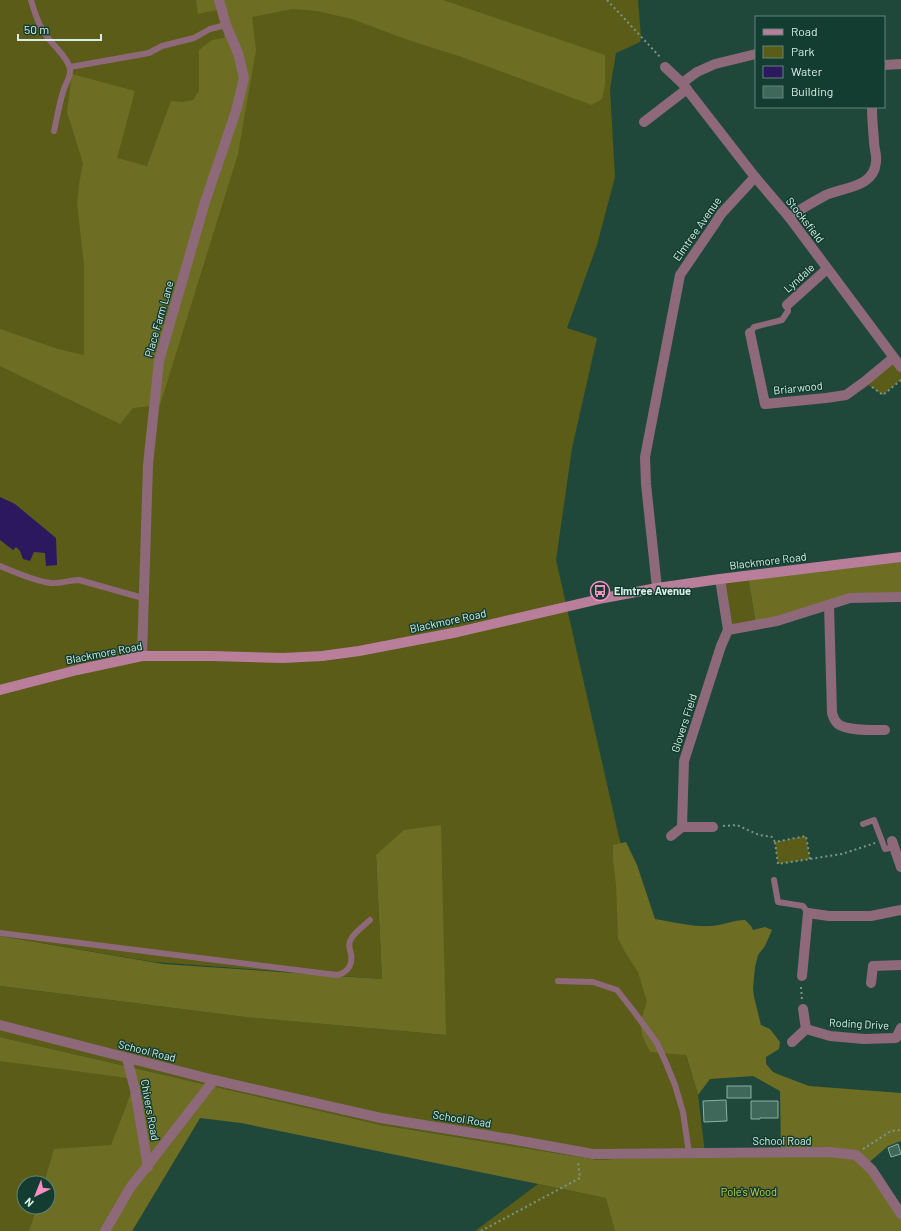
<svg xmlns="http://www.w3.org/2000/svg" width="901" height="1231" font-family="Barlow,sans-serif">
<style>
.green{fill:#5b5c18;fill-rule:evenodd}
.forest{fill:#6d6e24}
.water{fill:#2c185f}
.building{fill:#3f685a;stroke:#87b2a2}
.lines{fill:none;stroke-linecap:round;stroke-linejoin:round}
.path{stroke:#77978b;stroke-width:2;stroke-dasharray:2 3;stroke-linecap:butt}
.lane{stroke:#8e697a;stroke-width:6}
.street{stroke:#8e697a;stroke-width:10}
.secondary{stroke:#b97f9a;stroke-width:10}
.labels{text-anchor:middle;stroke-width:3;stroke-linejoin:round;paint-order:stroke}
.street-label{font-size:11px;fill:#d8eee5;stroke:#133d30}
.poi-label{font-size:11px;font-weight:bold;fill:#d8eee5;stroke:#133d30;text-anchor:start}
.park-label{font-size:11px;fill:#cacb4a;stroke:#133d30}
</style>
<rect width="100%" height="100%" fill="#1f483a"/>
<!-- green -->
<g class="green">
<polygon points="0,0 638,0 641,37 640,42 616,53 610,89 615,177 597,245 567,328 597,338 572,448 556,560 619,837 698,1095 705,1153 598,1160 381,1125 0,1037 0,986 238,1016 445,1035 376,855 382,979 154,962 0,936"/>
<polygon points="893,358 901,367 901,380 883,395 864,382"/>
<polygon points="748,576 756,625 728,630 720,579"/>
<polygon points="806,836 810,859 778,864 775,842"/>
<path d="M0,1038L213,1096L132,1231H0ZM24,1183H48V1207H24Z"/>
<polygon points="538,1184 607,1198 615,1231 475,1231"/>
</g>
<!-- forest -->
<g class="forest">
<polygon points="196,0 443,0 605,55 605,85 602,99 592,105 459,56 408,40 352,19 317,11 293,9 252,17 256,50 238,154 160,405 133,408 120,424 0,366 0,329 58,349 84,355 84,265 77,203 79,184 83,163 67,112 72,74 135,91 117,158 147,166 171,101 184,102 193,100 199,91 199,50 212,40 224,38 226,25 221,9 198,14"/>
<polygon points="901,557 901,597 850,598 756,625 748,576"/>
<polygon points="441,825 446,1035 245,1017 0,986 0,936 163,964 382,979 376,855 404,830"/>
<path d="M626,842L637,865L655,919C673,922 692,927 711,926C723,925 734,920 745,920L751,926L753,930L765,927L772,930L765,946L758,955L755,967L753,988L754,997L761,1025L770,1029L780,1042L779,1049L766,1057V1064L773,1072L780,1075L809,1086L901,1093V1141L888,1146L866,1165L901,1215V1231H615L606,1198L241,1123L200,1118L132,1231H29L37,1207H48V1183H44L54,1149L111,1145L127,1104L135,1079L0,1061V1037L381,1125L598,1160L705,1153L781,1152L780,1091L753,1076L710,1079L698,1095L686,1055L650,1052L642,1035L640,1022L647,1002L638,972L625,952L618,938L616,885L613,860V845Z"/>
</g>
<!-- water -->
<polygon class="water" points="0,497 15,504 56,538 57,565 46,566 45,553 34,552 30,561 23,559 20,551 16,547 13,550 0,540"/>
<!-- building -->
<g class="building">
<rect x="727" y="1086" width="24" height="12"/>
<polygon points="726,1100 727,1121 704,1122 703,1101"/>
<polygon points="751,1101 778,1101 778,1118 760,1118 760,1119 751,1119"/>
<polygon points="898,1144 901,1154 891,1157 888,1148"/>
</g>
<g class="lines">
<!-- path -->
<g class="path">
<polyline points="607,0 661,58"/>
<polyline points="872,387 883,395 901,380"/>
<polyline points="723,826 737,825 759,835 772,837 775,842"/>
<polyline points="810,859 806,836 775,842 778,864 842,854 875,843"/>
<polyline points="801,987 802,1000"/>
<polyline points="863,1149 891,1131 901,1130"/>
<polyline points="481,1231 580,1178 578,1162"/>
</g>
<!-- lane -->
<g class="lane">
<path d="M31,0C34,11 38,22 43,31C50,43 68,57 70,69C71,77 65,84 63,92C59,105 57,118 54,131"/>
<polyline points="70,67 149,53 162,46 194,38 210,29 226,25"/>
<polyline points="750,333 754,327 782,320 788,311 787,305"/>
<path d="M0,566C15,572 34,581 51,583C60,584 69,580 79,580L143,598"/>
<polyline points="863,824 874,820 885,849 894,847"/>
<polyline points="774,880 778,902 803,906 808,913"/>
<path d="M0,933L337,975C347,973 353,965 351,954C350,949 348,946 350,941C353,933 364,926 370,920"/>
<polyline points="558,981 593,982 617,990 632,1009 657,1043 666,1063 675,1085 683,1112 689,1153"/>
</g>
<!-- street -->
<g class="street">
<polyline points="884,65 901,64"/>
<polyline points="665,67 682,83 755,177 789,217 901,367"/>
<polyline points="682,83 697,72 715,64 756,54"/>
<polyline points="644,122 687,89"/>
<path d="M789,217C801,209 813,202 826,195C843,187 874,188 876,162C877,156 874,148 874,141C873,130 872,118 872,107"/>
<polyline points="787,305 827,269"/>
<polyline points="750,333 765,404 826,398 846,395 864,382 893,358"/>
<polyline points="720,579 728,630 777,621 850,598 901,597"/>
<polyline points="657,588 646,484 645,457 680,275 714,225 721,214 755,177"/>
<path d="M829,605L832,713C833,717 835,721 838,724C847,731 873,730 885,730"/>
<polyline points="142,656 148,465 159,361 205,202 236,111 244,78 238,53 226,25 219,0"/>
<polyline points="713,827 682,827 684,761 721,646 728,630"/>
<polyline points="671,836 682,827"/>
<polyline points="892,841 901,867"/>
<polyline points="802,976 808,913 829,916 871,916 901,910"/>
<polyline points="871,983 873,966 901,965"/>
<polyline points="803,1009 806,1029"/>
<polyline points="0,1025 214,1080 381,1118 510,1139 593,1154 830,1152 856,1155 872,1170 901,1214"/>
<polyline points="792,1042 806,1029 830,1036 864,1039 896,1038 901,1028"/>
<polyline points="127,1058 135,1090 148,1167"/>
<polyline points="105,1231 130,1188 214,1080"/>
</g>
<!-- secondary -->
<polyline class="secondary" points="0,690 77,670 142,656 212,656 283,658 322,656 359,651 458,632 604,598 657,588 720,579 901,557"/>
</g>
<!-- icons -->
<defs>
<g id="bus-ring" transform="scale(1)"><circle r="9.5" fill="#133d30" stroke="#fb8fc4" stroke-width="1.5"/><path d="M-5-6H5V4H4V6H2V4H-2V6H-4V4H-5ZM-3.5-4V0h7V-4ZM-3.5 1.2v1.5H-2V1.2ZM2 1.2v1.5H3.5V1.2Z" fill="#fb8fc4"/></g>
</defs>
<g fill-rule="evenodd">
<use href="#bus-ring" x="600" y="591"/>
</g>
<g class="labels">
<!-- street labels -->
<g class="street-label">
<text transform="translate(805 220) rotate(52)" y="4">Stocksfield</text>
<text transform="translate(697 229) rotate(-55)" y="4">Elmtree Avenue</text>
<text transform="translate(799 278) rotate(-42)" y="4">Lyndale</text>
<text transform="translate(159 319) rotate(-74)" y="4">Place Farm Lane</text>
<text transform="translate(798 388) rotate(-6)" y="4">Briarwood</text>
<text transform="translate(768 561) rotate(-7)" y="4">Blackmore Road</text>
<text transform="translate(448 621) rotate(-12)" y="4">Blackmore Road</text>
<text transform="translate(104 653) rotate(-11)" y="4">Blackmore Road</text>
<text transform="translate(684 723) rotate(-72)" y="4">Glovers Field</text>
<text transform="translate(859 1024) rotate(3)" y="4">Roding Drive</text>
<text transform="translate(147 1051) rotate(14)" y="4">School Road</text>
<text transform="translate(150 1110) rotate(80)" y="4">Chivers Road</text>
<text transform="translate(462 1119) rotate(9)" y="4">School Road</text>
<text x="782" y="1145">School Road</text>
</g>
<!-- poi labels -->
<g class="poi-label">
<text x="614" y="595">Elmtree Avenue</text>
</g>
<!-- park labels -->
<g class="park-label">
<text x="749" y="1196">Pole's Wood</text>
</g>
</g>
<!-- legend -->
<rect x="755" y="16" width="130" height="92" fill="#133d30" stroke="#628478"/>
<rect x="763" y="29" width="20" height="6" fill="#b97f9a" stroke="#628478"/>
<text x="791" y="36" font-size="12" fill="#d8eee5">Road</text>
<rect x="763" y="46" width="20" height="12" fill="#5b5c18" stroke="#628478"/>
<text x="791" y="56" font-size="12" fill="#d8eee5">Park</text>
<rect x="763" y="66" width="20" height="12" fill="#2c185f" stroke="#628478"/>
<text x="791" y="76" font-size="12" fill="#d8eee5">Water</text>
<rect x="763" y="86" width="20" height="12" fill="#3f685a" stroke="#628478"/>
<text x="791" y="96" font-size="12" fill="#d8eee5">Building</text>
<!-- north arrow -->
<g transform="translate(36 1195) rotate(223)"><circle r="19" fill="#133d30" stroke="#628478"/>
<path d="M0-3L7 15L0 10L-7 15Z" fill="#fb8fc4"/>
<text y="-6" font-size="11" font-weight="bold" text-anchor="middle" fill="#d8eee5">N</text>
</g>
<!-- scale -->
<path d="M18 34v6h83v-6" fill="none" stroke="#d8eee5" stroke-width="2"/>
<text x="24" y="34" font-size="12" fill="#d8eee5" stroke="#133d30" stroke-width="3" paint-order="stroke">50 m</text>
</svg>
